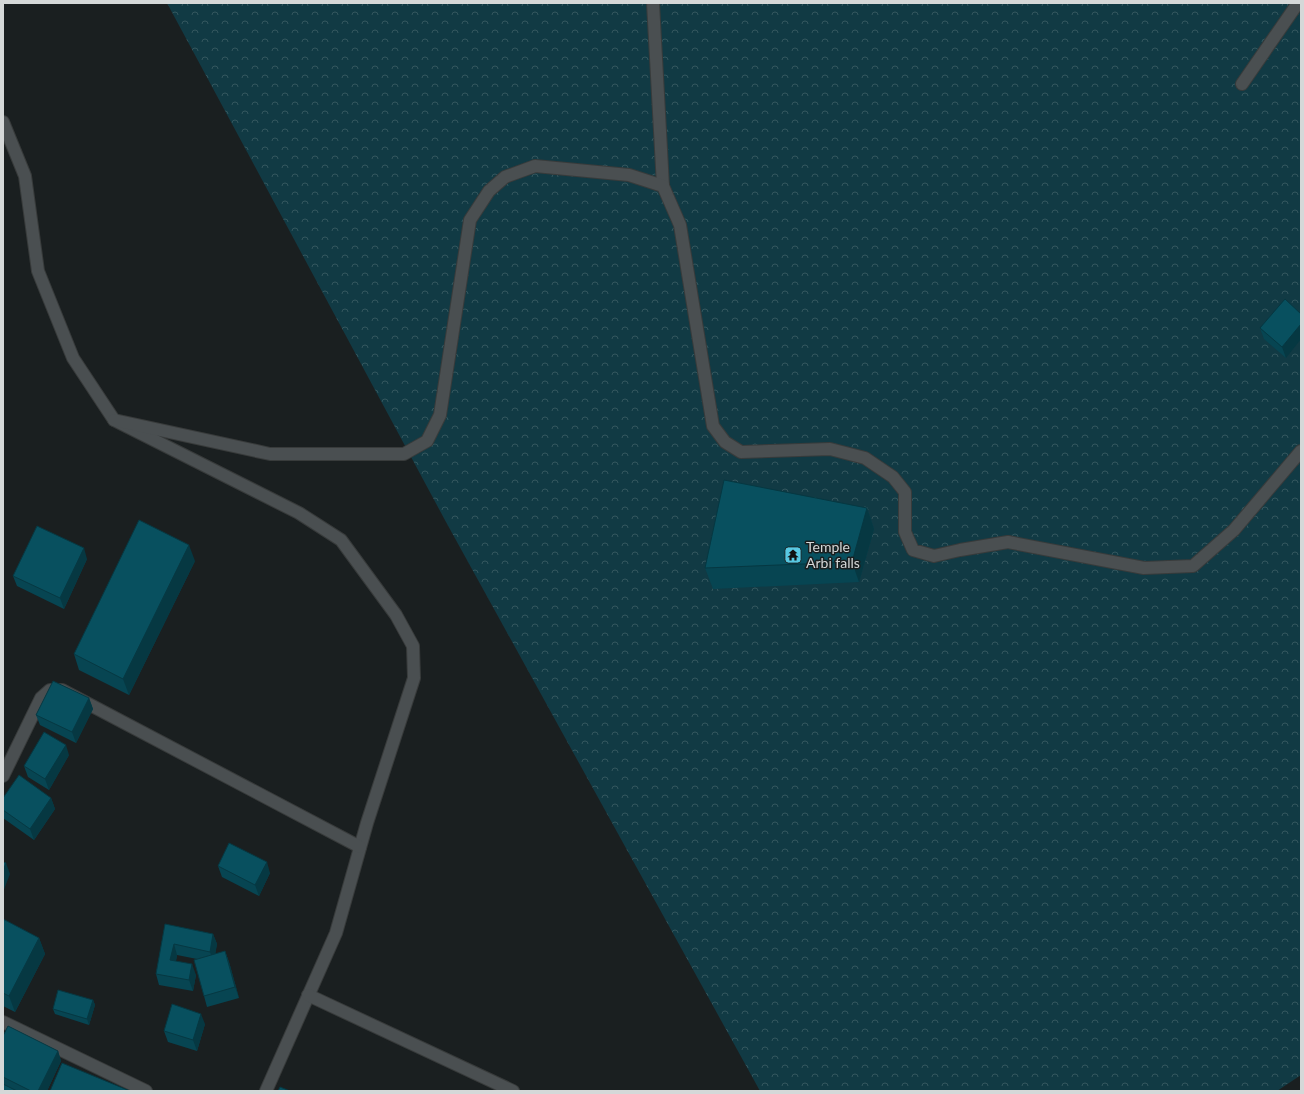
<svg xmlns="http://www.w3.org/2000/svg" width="1304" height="1094" font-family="Lato,sans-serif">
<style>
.forest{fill:url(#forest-crowns)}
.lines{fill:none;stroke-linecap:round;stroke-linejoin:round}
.minor-casing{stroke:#383b3b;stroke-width:14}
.minor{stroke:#4a4f51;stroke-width:12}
.wall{fill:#074552}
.shaded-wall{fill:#063842}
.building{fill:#08505f;stroke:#063842}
.labels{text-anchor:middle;stroke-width:3;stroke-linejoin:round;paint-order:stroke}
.poi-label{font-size:14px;fill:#d5d8d8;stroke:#1a1f20;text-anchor:start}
</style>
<defs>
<pattern id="forest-crowns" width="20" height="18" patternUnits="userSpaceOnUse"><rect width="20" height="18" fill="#113a44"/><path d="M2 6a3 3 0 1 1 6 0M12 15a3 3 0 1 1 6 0" fill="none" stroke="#33565e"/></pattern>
</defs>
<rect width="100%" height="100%" fill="#1a1f20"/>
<!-- forest -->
<polygon class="forest" points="167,3 1301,3 1301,1075 1277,1091 760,1091 446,522"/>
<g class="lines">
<!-- minor casing -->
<g class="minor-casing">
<g id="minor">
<polyline points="653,3 663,186"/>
<polyline points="1242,84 1298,3"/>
<polyline points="3,122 25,176 38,271 73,358 114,420 299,513 341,540 396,615 413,646 414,678 367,823 336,933 266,1091"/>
<polyline points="114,420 270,454 404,454 427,441 440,415 470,220 489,191 505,177 535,166 629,175 663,186 680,225 713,426 725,442 741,452 830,449 865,458 893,477 905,492 905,532 913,550 934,556 960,550 1008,542 1144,568 1193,566 1234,530 1301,451"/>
<polyline points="3,776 41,698 50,690 62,690 360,847"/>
<polyline points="308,995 513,1091"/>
<polyline points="3,1022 146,1091"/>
</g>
</g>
<!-- minor -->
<use href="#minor" class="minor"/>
</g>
<!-- wall -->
<g class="wall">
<polygon points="1285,299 1286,358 1264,339 1260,328"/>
<polygon points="867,508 874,529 859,582 713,589 705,568"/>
<polygon points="87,559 64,609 17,586 13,576"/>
<polygon points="195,561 129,695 79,670 74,654"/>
<polygon points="89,698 93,709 76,743 40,725 36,715"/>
<polygon points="69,755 49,790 28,777 24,766"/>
<polygon points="3,798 51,798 55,809 34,840 3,818"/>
<polygon points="218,866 270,873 259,896 222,877"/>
<polygon points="3,919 39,938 45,954 15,1012 3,1006"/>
<polygon points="165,924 213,934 217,944 215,954 225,951 229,962 239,998 207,1007 204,996 197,959 177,955 176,961 196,975 193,991 159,985 156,974"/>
<polygon points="93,1000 95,1005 89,1025 55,1014 53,1009"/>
<polygon points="205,1024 197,1051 168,1042 164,1031"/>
<polygon points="3,1036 58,1051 61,1061 47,1091 3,1091"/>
</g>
<!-- shaded-wall -->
<g class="shaded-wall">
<polygon points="1301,324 1301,339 1286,358 1282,347"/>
<polygon points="867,508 874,529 859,582 852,562"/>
<polygon points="189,545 195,561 129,695 123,679"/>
<polygon points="84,548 87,559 64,609 60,598"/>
<polygon points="89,698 93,709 76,743 72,732"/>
<polygon points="66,745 69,755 49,790 45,779"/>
<polygon points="51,798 55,809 34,840 30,829"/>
<polygon points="267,862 270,873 259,896 255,885"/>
<polygon points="6,863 10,874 3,892 3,871"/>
<polygon points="213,934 217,944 214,962 210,952"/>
<polygon points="39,938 45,954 15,1012 9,996"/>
<polygon points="174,944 177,955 174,971 170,960"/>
<polygon points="225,951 229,962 239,998 235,987"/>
<polygon points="192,964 196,975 193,991 189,980"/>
<polygon points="93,1000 95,1005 89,1025 87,1019"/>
<polygon points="201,1014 205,1024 197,1051 193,1040"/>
<polygon points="58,1051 61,1061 47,1091 38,1091"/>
</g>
<!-- building -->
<g class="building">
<polygon points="1285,299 1301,314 1301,324 1282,347 1260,328"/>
<polygon points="724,480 867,508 852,562 705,568"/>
<polygon points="139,520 189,545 123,679 74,654"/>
<polygon points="37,526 84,548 60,598 13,576"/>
<polygon points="53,681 89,698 72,732 36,715"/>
<polygon points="44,732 66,745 45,779 24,766"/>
<polygon points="19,775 51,798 30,829 3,810 3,798"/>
<polygon points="229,843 267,862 255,885 218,866"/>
<polygon points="3,862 6,863 3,871"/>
<polygon points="3,919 39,938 9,996 3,993"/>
<polygon points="165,924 213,934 210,952 174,944 170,960 192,964 189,980 156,974"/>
<polygon points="225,951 235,987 204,996 194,960"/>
<polygon points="58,990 93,1000 87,1019 53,1009"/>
<polygon points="172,1004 201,1014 193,1040 164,1031"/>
<polygon points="8,1026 58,1051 38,1091 31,1091 3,1077 3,1036"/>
<polygon points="62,1063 130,1091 50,1091"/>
<polygon points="3,1084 17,1091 3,1091"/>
<polygon points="280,1087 290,1091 278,1091"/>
</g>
<!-- icons -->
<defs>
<g id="temple-square" transform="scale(0.9)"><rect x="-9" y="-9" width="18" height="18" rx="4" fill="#58c9e3" stroke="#1a1f20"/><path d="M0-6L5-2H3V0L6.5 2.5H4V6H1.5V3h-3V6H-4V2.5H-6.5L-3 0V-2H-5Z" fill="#111"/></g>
</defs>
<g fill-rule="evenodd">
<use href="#temple-square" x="793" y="555"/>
</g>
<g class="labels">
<!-- poi labels -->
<g class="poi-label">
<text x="806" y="552">Temple<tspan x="806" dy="16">Arbi falls</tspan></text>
</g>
</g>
<!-- border -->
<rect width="1304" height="1094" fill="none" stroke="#d5d8d8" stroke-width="8"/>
</svg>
